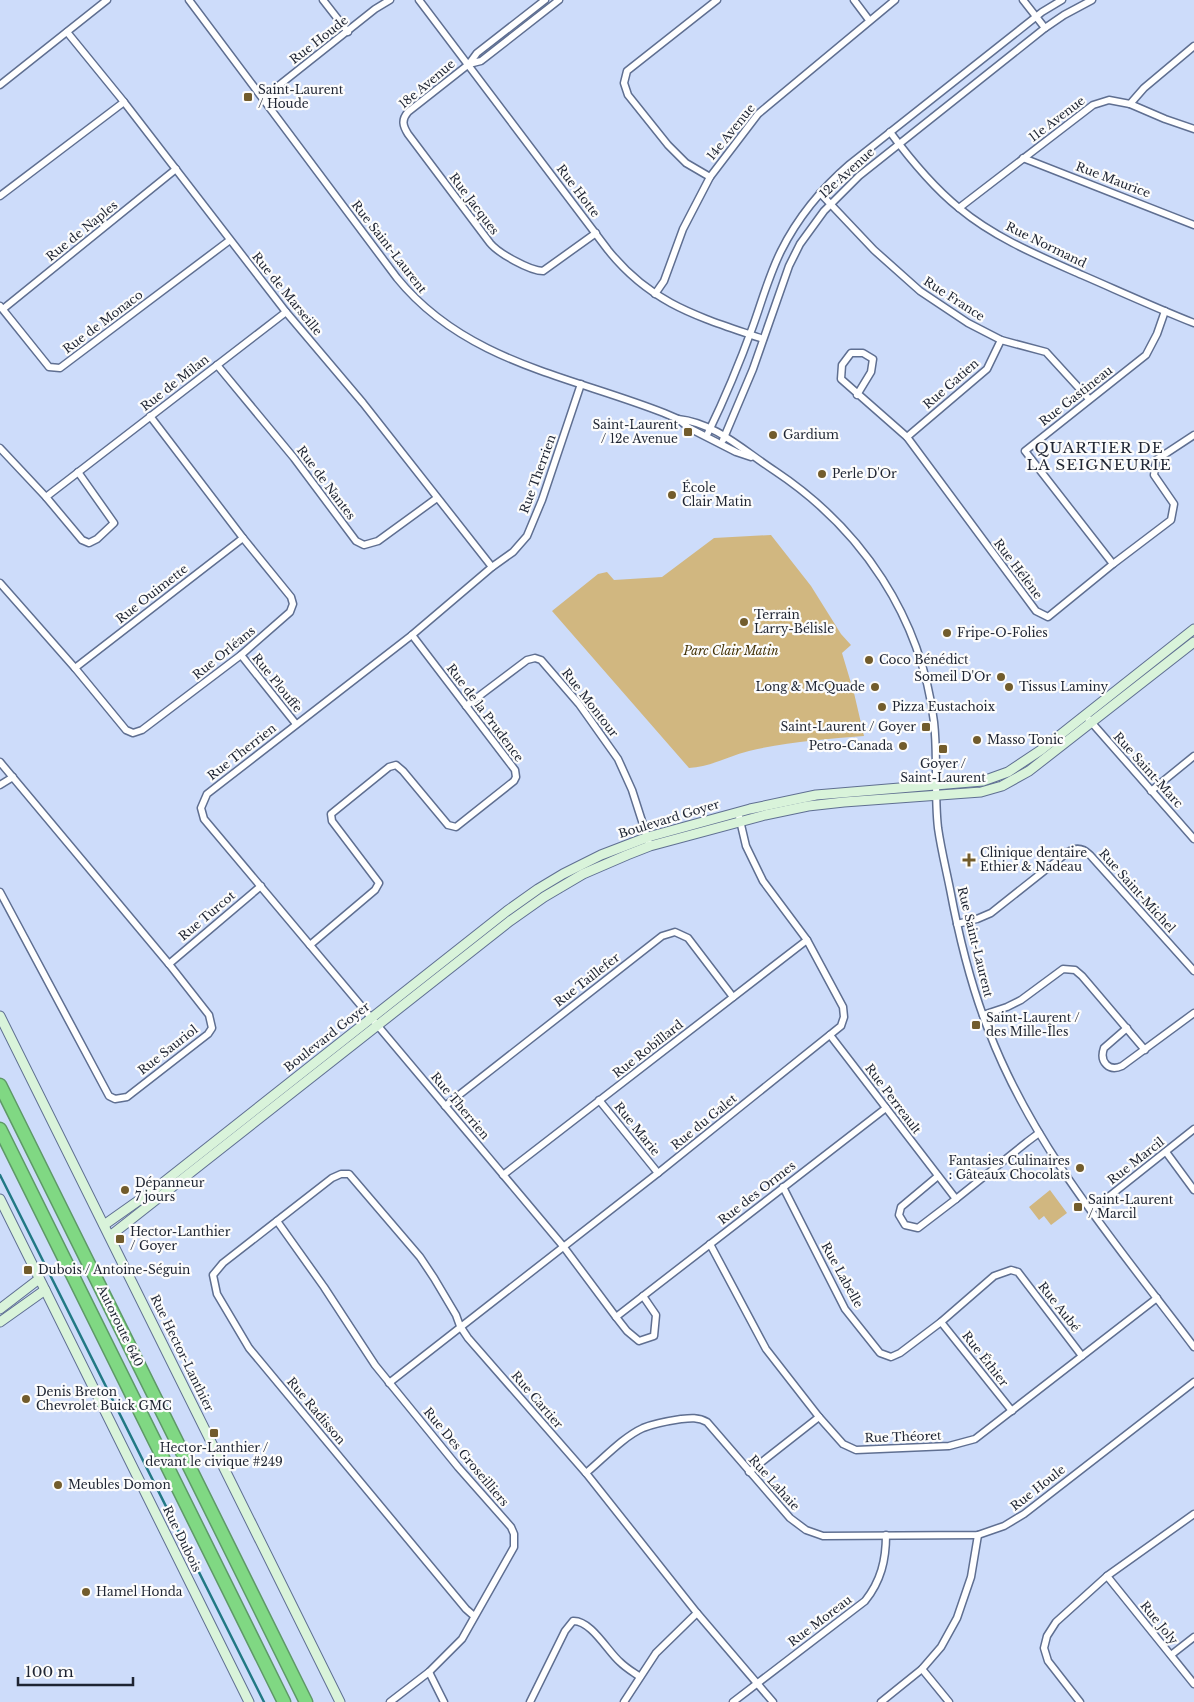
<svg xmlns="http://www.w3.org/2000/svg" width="1194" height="1702" font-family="'Libre Baskerville',serif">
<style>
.green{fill:#d1b780}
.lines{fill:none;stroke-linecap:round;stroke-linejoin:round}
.stream{stroke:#227985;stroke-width:2.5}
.street-casing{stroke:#5f6f91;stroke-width:9}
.secondary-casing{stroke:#5f6f91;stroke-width:11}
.highway-casing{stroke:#5e9967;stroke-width:15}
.street{stroke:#fff;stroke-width:6}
.secondary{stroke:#d9f3da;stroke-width:9}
.highway{stroke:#80d883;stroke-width:12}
.poi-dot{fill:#725c2c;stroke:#fcfcfc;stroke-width:2}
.labels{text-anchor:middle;stroke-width:4.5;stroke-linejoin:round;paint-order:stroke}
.street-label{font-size:12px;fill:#1e2432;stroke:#fcfcfc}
.poi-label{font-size:12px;fill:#1e2432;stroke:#fcfcfc;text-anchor:start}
.park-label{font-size:12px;font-style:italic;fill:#463509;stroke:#fcfcfc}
.quarter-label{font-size:15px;letter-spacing:1px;fill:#1e2432;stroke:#fcfcfc}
</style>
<rect width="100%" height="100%" fill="#cddcfa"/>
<!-- green -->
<g class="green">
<path d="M771,535L811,586L841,634L851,645L842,653L854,693L864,736C826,739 786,742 749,751C729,756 710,767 689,768L552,611L598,574L607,572L614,580L662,577L714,538Z"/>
<polygon points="1050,1190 1067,1213 1051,1225 1044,1216 1039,1220 1029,1207"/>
</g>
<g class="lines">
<!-- stream -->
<polyline class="stream" points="0,1175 264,1702"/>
<!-- street casing -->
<g class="street-casing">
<g id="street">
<path d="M189,0L397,278C465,362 570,376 664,413L678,419L689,428L736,452L751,457"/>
<polyline points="323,0 348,32"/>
<path d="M419,0L608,250C652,305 700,317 763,339"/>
<path d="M545,0L477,53L469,64L408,112C401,120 403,126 408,134L490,243C498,253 530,271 543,271L596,233"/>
<polyline points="854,0 869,20"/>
<polyline points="1023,0 1045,28"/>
<polyline points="67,32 124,102 286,312 363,403 492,567"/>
<polyline points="469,64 481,61 559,0"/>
<polyline points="0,85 107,0"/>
<polyline points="263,98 375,9 390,0"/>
<polyline points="1130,104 1165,119 1194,129"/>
<path d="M890,132C910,159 933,187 959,208C995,238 1039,256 1082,275C1119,291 1156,308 1194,323"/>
<polyline points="1023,158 1194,225"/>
<polyline points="710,177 686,163 668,145 628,95 624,83 627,71 717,0"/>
<polyline points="820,193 874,250 920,291 968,323 1001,340 1046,352 1089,399"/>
<polyline points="0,196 124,102"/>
<polyline points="959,208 1093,105 1109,100 1130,104 1144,88 1194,46"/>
<polyline points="655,294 664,281 683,229 710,177 758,114 895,0"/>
<polyline points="0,306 49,367 60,368 230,240"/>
<polyline points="3,309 176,169"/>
<polyline points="217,365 294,458 356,541 364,545 378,541 437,498"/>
<polyline points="581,384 542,500 527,536 513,552 492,567 412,635 207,794 201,808 204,819 563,1246 616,1317 886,1108"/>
<polyline points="857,395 871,372 873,359 863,353 851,353 842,365 841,379 907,437 1036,611 1048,617 1113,564 1171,520 1174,504 1154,475 1156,460 1194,435"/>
<path d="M678,419C716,423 744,451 775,471C862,529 921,617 934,722C938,757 934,793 938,828C941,849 946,869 950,889C959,937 970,983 988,1029C1033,1148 1118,1246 1194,1347"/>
<path d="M708,433C725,398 740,362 753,326C762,301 769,275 781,251C798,217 821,189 850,164L1042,12L1062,0"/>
<polyline points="907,437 987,369 1001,340"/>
<polyline points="723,440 753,369 789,266 800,244 824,211 859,176 1045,28 1064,15 1092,0"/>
<polyline points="0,448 46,497 82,540 89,543 97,539 114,523 78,472"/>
<polyline points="46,497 286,312"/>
<polyline points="1113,564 1025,451 1146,355 1157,334 1165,311"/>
<polyline points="0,583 75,668 126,730 133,733 142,730 241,655 290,612 293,604 291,597 243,538 150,416"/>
<polyline points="241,655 296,724"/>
<polyline points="75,668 243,538"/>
<polyline points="466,706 527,660 535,658 541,660 579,704 618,759 632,790 650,846"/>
<polyline points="1085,715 1194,839"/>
<polyline points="0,762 169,964 209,1015 212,1028 208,1034 127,1097 115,1099 109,1096 0,892"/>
<polyline points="0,785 13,777"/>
<polyline points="1151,791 1194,756"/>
<path d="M957,924L977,919L991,913L1068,852C1076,847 1083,848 1090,855L1194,971"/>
<polyline points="310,945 375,890 379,883 332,821 331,814 389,767 396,765 403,771 448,825 456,827 514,781 516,777 515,770 412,635"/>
<polyline points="169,964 261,886"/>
<polyline points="983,1015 1007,1007 1021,1000 1063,969 1075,970 1082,976 1145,1050"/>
<path d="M1127,1028L1104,1048C1099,1062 1109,1072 1122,1066L1194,1013"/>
<polyline points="830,1035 956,1199 1027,1142 1039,1133"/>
<polyline points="599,1100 658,1173"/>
<polyline points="445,1106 662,936 675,932 688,938 733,997"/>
<polyline points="1166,1152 1194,1190"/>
<polyline points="503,1175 807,940"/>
<polyline points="938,1176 901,1207 899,1215 905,1225 918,1228 956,1199"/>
<polyline points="783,1187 845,1309 880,1353 891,1357 900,1353 941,1322 994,1276 1011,1270 1018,1272 1082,1356"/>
<polyline points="1092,1210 1194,1129"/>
<polyline points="277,1221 324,1287 375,1365 458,1467 511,1527 514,1534 514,1547 462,1639 429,1672 390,1702"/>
<polyline points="710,1244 766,1349 819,1417 843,1444 856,1450 949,1446 975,1439 1157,1298"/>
<polyline points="616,1317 627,1331 639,1341 654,1336 656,1315 643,1296"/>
<polyline points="941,1322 1012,1411"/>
<polyline points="389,1383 658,1173 841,1026 844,1017 843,1007 807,940 763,881 746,846 738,812"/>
<polyline points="749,1472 819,1417"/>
<path d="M586,1473C603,1459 623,1437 643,1428C655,1423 668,1421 681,1419C690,1418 698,1417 707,1422L790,1518L806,1530L823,1536L978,1535L1004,1526L1024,1514L1194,1382"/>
<polyline points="1107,1576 1194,1684"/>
<polyline points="474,1616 466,1609 249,1348 217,1294 213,1275 223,1263 332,1178 341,1174 349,1174 420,1257 434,1278 456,1315 460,1326 468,1338 586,1473 697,1613 773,1702"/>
<polyline points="1171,1655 1194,1637"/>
<polyline points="922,1669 949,1702"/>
<polyline points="429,1672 444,1702"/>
<path d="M530,1702L565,1631L573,1621C591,1620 608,1652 620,1662C626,1668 633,1672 640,1677"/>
<polyline points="624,1702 656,1653 697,1613"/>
<path d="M733,1702L865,1601C881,1581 886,1560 886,1535"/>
<polyline points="881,1702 922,1669 941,1647 957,1618 971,1577 978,1535"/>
<polyline points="1080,1702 1048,1661 1044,1648 1047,1636 1056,1622 1107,1576 1194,1514"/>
</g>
</g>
<!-- secondary casing -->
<g class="secondary-casing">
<g id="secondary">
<polyline points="0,1016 340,1702"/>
<polyline points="0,1199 249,1702"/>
<polyline points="104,1225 155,1189 507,911 538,889 563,874 601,855 648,837 750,809 816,795 983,781 1008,772 1041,750 1194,629"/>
<polyline points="110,1236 510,921 544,897 583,874 627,855 650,846 765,815 808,806 844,802 981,792 1002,786 1029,771 1194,642"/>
<polyline points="0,1309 39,1279"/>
<polyline points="0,1322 45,1290"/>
</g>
</g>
<!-- highway casing -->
<g class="highway-casing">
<g id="highway">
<polyline points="0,1085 306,1702"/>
<polyline points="0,1129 284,1702"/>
</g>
</g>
<!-- street -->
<use href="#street" class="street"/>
<!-- secondary -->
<use href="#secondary" class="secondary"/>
<!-- highway -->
<use href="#highway" class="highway"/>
</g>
<!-- markers -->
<g class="poi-dot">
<rect x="243" y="92" width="10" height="10" rx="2.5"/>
<rect x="683" y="427" width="10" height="10" rx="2.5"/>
<circle cx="773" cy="435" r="5"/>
<circle cx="822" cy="474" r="5"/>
<circle cx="672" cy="495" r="5"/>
<circle cx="744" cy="622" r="5"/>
<circle cx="947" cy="633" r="5"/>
<circle cx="869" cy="660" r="5"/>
<circle cx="1001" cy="677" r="5"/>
<circle cx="875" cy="687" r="5"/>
<circle cx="1009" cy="687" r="5"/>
<circle cx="882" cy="707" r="5"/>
<rect x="921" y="722" width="10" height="10" rx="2.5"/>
<circle cx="977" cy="740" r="5"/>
<circle cx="903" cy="746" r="5"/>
<rect x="938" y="744" width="10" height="10" rx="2.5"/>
<path d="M966.5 852.5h5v5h5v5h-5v5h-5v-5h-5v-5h5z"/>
<rect x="971" y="1020" width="10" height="10" rx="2.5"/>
<circle cx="1080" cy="1168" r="5"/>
<circle cx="125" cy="1190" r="5"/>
<rect x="1073" y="1202" width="10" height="10" rx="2.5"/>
<rect x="115" y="1234" width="10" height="10" rx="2.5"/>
<rect x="23" y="1265" width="10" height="10" rx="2.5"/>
<circle cx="26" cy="1399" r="5"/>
<rect x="209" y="1428" width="10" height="10" rx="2.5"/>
<circle cx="58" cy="1485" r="5"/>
<circle cx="86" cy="1592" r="5"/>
</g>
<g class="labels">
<!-- street labels -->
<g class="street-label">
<text transform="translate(319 40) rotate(-38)" y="4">Rue Houde</text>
<text transform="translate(427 84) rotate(-40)" y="4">18e Avenue</text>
<text transform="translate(1057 119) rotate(-37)" y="4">11e Avenue</text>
<text transform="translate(731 132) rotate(-51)" y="4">14e Avenue</text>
<text transform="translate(847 173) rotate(-42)" y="4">12e Avenue</text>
<text transform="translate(1113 180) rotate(21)" y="4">Rue Maurice</text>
<text transform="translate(578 191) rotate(53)" y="4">Rue Hotte</text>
<text transform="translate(474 204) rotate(53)" y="4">Rue Jacques</text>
<text transform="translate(82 231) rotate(-39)" y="4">Rue de Naples</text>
<text transform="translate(1046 245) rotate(26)" y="4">Rue Normand</text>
<text transform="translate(389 247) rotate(52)" y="4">Rue Saint-Laurent</text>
<text transform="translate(287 294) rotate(51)" y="4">Rue de Marseille</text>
<text transform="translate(954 299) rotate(33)" y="4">Rue France</text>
<text transform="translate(103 322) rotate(-37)" y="4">Rue de Monaco</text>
<text transform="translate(175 383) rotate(-38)" y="4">Rue de Milan</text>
<text transform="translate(951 384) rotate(-41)" y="4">Rue Gatien</text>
<text transform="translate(1076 396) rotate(-38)" y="4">Rue Gastineau</text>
<text transform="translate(538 474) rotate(-70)" y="4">Rue Therrien</text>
<text transform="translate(326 483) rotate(53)" y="4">Rue de Nantes</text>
<text transform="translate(1018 569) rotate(53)" y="4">Rue Hélène</text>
<text transform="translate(152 594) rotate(-38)" y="4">Rue Ouimette</text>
<text transform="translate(224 653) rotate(-39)" y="4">Rue Orléans</text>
<text transform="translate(277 683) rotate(51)" y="4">Rue Plouffe</text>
<text transform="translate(590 703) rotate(52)" y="4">Rue Montour</text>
<text transform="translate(485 713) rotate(53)" y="4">Rue de la Prudence</text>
<text transform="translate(242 752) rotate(-38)" y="4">Rue Therrien</text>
<text transform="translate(1148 770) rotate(48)" y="4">Rue Saint-Marc</text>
<text transform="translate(669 819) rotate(-17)" y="4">Boulevard Goyer</text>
<text transform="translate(1137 891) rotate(48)" y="4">Rue Saint-Michel</text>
<text transform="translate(207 916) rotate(-40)" y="4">Rue Turcot</text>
<text transform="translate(975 942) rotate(76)" y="4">Rue Saint-Laurent</text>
<text transform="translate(587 980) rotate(-38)" y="4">Rue Taillefer</text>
<text transform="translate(327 1037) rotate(-38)" y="4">Boulevard Goyer</text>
<text transform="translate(648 1049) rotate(-38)" y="4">Rue Robillard</text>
<text transform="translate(168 1050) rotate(-38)" y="4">Rue Sauriol</text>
<text transform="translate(893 1099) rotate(53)" y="4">Rue Perreault</text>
<text transform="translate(460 1106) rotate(50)" y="4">Rue Therrien</text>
<text transform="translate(704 1122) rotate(-39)" y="4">Rue du Galet</text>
<text transform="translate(637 1129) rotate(51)" y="4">Rue Marie</text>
<text transform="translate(1136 1161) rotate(-38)" y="4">Rue Marcil</text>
<text transform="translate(757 1193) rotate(-38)" y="4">Rue des Ormes</text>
<text transform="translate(842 1275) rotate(61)" y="4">Rue Labelle</text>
<text transform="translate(1059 1307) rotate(52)" y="4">Rue Aubé</text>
<text transform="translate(120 1326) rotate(64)" y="4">Autoroute 640</text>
<text transform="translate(182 1353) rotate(64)" y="4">Rue Hector-Lanthier</text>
<text transform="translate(985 1359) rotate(52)" y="4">Rue Éthier</text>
<text transform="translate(537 1400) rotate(49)" y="4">Rue Cartier</text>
<text transform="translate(316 1411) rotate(50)" y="4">Rue Radisson</text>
<text transform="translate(903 1437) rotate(-2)" y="4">Rue Théoret</text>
<text transform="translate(466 1457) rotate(50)" y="4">Rue Des Groseilliers</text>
<text transform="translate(774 1483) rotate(48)" y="4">Rue Lahaie</text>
<text transform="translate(1038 1488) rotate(-38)" y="4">Rue Houle</text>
<text transform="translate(182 1539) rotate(64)" y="4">Rue Dubois</text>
<text transform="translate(820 1621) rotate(-37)" y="4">Rue Moreau</text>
<text transform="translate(1159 1623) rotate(51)" y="4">Rue Joly</text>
</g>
<!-- poi labels -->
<g class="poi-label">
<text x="258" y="94">Saint-Laurent<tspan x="258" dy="14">/ Houde</tspan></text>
<text x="678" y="429" text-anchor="end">Saint-Laurent<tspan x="678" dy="14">/ 12e Avenue</tspan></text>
<text x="783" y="439">Gardium</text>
<text x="832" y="478">Perle D'Or</text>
<text x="682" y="492">École<tspan x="682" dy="14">Clair Matin</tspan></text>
<text x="754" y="619">Terrain<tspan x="754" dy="14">Larry-Bélisle</tspan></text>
<text x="957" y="637">Fripe-O-Folies</text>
<text x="879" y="664">Coco Bénédict</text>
<text x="991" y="681" text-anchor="end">Someil D'Or</text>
<text x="865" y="691" text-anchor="end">Long &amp; McQuade</text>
<text x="1019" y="691">Tissus Laminy</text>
<text x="892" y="711">Pizza Eustachoix</text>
<text x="916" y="731" text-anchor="end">Saint-Laurent / Goyer</text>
<text x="987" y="744">Masso Tonic</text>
<text x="893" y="750" text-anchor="end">Petro-Canada</text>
<text x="943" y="768" text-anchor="middle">Goyer /<tspan x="943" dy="14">Saint-Laurent</tspan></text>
<text x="980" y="857">Clinique dentaire<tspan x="980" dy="14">Ethier &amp; Nadeau</tspan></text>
<text x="986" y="1022">Saint-Laurent /<tspan x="986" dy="14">des Mille-Îles</tspan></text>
<text x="1070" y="1165" text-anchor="end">Fantasies Culinaires<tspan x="1070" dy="14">: Gâteaux Chocolats</tspan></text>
<text x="135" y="1187">Dépanneur<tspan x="135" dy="14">7 jours</tspan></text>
<text x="1088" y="1204">Saint-Laurent<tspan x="1088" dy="14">/ Marcil</tspan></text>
<text x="130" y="1236">Hector-Lanthier<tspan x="130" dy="14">/ Goyer</tspan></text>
<text x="38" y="1274">Dubois / Antoine-Séguin</text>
<text x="36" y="1396">Denis Breton<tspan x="36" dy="14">Chevrolet Buick GMC</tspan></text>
<text x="214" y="1452" text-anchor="middle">Hector-Lanthier /<tspan x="214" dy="14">devant le civique #249</tspan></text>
<text x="68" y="1489">Meubles Domon</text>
<text x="96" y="1596">Hamel Honda</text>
</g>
<!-- park labels -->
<g class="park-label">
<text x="731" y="655">Parc Clair Matin</text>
</g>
<!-- quarter labels -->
<g class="quarter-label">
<text x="1099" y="453">QUARTIER DE<tspan x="1099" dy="17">LA SEIGNEURIE</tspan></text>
</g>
</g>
<!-- scale -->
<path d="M18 1677v8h115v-8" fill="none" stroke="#1e2432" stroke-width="2.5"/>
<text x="25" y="1677" font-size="15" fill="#1e2432" stroke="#fcfcfc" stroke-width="4" paint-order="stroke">100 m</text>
</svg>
